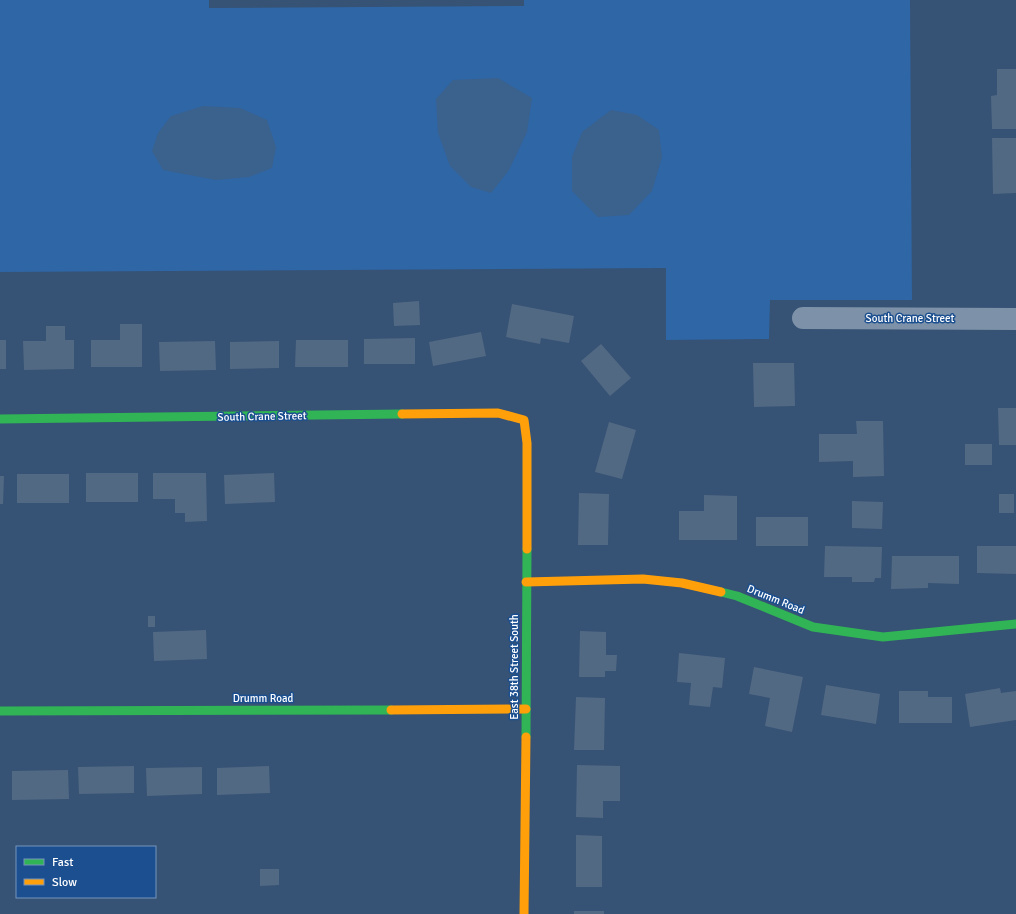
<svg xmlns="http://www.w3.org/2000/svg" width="1016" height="914" font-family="Signika,sans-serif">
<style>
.green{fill:#2f66a5}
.water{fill:#3b618d}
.building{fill:#526984}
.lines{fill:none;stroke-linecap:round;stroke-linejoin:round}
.street{stroke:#7d92a8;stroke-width:22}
.fast{stroke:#30b455;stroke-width:9}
.slow{stroke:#ff9f0a;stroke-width:9}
.labels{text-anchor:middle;stroke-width:3;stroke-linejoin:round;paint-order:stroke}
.street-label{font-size:11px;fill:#fff;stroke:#1b4f8f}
</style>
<rect width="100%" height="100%" fill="#365274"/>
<!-- green -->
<polygon class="green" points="0,0 209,0 209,8 524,6 524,0 910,0 912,300 770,300 769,339 666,340 666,268 0,272"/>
<!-- water -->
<g class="water">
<polygon points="498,78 532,98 527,132 509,170 491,193 471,187 450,166 438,133 436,99 453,80"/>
<polygon points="203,106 240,108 267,120 276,147 272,168 249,177 216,180 163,170 152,151 158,133 171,116"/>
<polygon points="611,110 637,115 659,130 662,157 652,191 629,215 598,217 572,191 572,157 582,132"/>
</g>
<!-- building -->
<g class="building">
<polygon points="997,69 1016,69 1016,129 992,129 991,96 997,95"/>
<polygon points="992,138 1016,138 1016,193 993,194"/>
<polygon points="419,301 420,325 394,326 393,303"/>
<polygon points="512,304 574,316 569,343 541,338 540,344 506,337"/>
<polygon points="120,324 142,324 142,367 91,367 91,340 120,340"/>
<polygon points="46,326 65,326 65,340 74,340 74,369 24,370 23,341 46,341"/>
<polygon points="481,332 486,356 433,366 429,342"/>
<polygon points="415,338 415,364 364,364 364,339"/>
<rect x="0" y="340" width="6" height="29"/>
<polygon points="296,340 348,340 348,367 295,367"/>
<polygon points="215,341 216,370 160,371 159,342"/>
<polygon points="279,341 279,368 230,369 230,342"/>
<polygon points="601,344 631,378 610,396 581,361"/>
<polygon points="753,363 794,363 795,406 754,407"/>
<polygon points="998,408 1016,408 1016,445 999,445"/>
<polygon points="856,421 883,421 884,476 853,477 853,461 819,462 819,434 857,434"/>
<polygon points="609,422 636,430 622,479 595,472"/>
<rect x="965" y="444" width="27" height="21"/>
<rect x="86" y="473" width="52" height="29"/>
<polygon points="153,473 206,473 207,521 185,522 185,513 175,513 175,499 153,499"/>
<polygon points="274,473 275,502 225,504 224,475"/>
<rect x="17" y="474" width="52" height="29"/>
<polygon points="0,476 4,476 3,504 0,504"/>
<polygon points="579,493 609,494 608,545 578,545"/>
<rect x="999" y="494" width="15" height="19"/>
<polygon points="704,495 737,496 737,540 679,540 679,511 704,511"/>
<polygon points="852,501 883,502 882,529 852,528"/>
<rect x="756" y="517" width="52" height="29"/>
<polygon points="825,546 882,547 881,578 875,578 874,582 852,582 852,577 824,577"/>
<polygon points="977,546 1016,546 1016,574 977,573"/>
<polygon points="892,556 959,556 959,584 928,583 928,588 891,589"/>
<rect x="148" y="616" width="7" height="11"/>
<polygon points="206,630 207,659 154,661 153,632"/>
<polygon points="580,631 606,632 606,655 617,655 616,671 605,671 605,677 579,677"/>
<polygon points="679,653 725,658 722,688 713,687 710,707 689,705 691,683 677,682"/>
<polygon points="754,667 803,677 792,732 765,726 770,698 749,694"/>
<polygon points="826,685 880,694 876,724 821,715"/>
<polygon points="1000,688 1001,693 1016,691 1016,720 970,727 965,694"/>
<polygon points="899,691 928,691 928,697 952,697 952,723 899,723"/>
<polygon points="576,697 605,698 604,750 574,750"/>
<polygon points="577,765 620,766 620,801 603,801 603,818 576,817"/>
<polygon points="134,766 134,793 79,794 78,767"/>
<polygon points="269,766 270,793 217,795 217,768"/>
<polygon points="202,767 202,794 147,796 146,768"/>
<polygon points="68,770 69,799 12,800 12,771"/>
<polygon points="576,835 602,836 602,887 576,887"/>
<polygon points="260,869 279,869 279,885 260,886"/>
<rect x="574" y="911" width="30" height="3"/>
</g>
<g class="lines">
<!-- street -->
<polyline class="street" points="803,318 1016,319"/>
<!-- fast -->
<g class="fast">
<polyline points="0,419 402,414"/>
<polyline points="721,592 737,596 813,627 883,637 1016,624"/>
<polyline points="0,711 391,710"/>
<polyline points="526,737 527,549"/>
</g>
<!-- slow -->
<g class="slow">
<polyline points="402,414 498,413 524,420 527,443 527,549"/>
<polyline points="526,582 643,579 682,583 721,592"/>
<polyline points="391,710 526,709"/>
<polyline points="524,914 526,737"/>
</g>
</g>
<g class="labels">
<!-- street labels -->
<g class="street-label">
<text x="910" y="322">South Crane Street</text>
<text transform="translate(262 416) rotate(-1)" y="4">South Crane Street</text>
<text transform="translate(776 599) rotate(22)" y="4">Drumm Road</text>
<text transform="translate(514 667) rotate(-90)" y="4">East 38th Street South</text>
<text x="263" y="702">Drumm Road</text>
</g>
</g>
<!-- legend -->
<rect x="16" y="846" width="140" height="52" fill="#1b4f8f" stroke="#7695bc"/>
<rect x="24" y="859" width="20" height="6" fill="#30b455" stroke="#7695bc"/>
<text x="52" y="866" font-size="12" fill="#ffffff">Fast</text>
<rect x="24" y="879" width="20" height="6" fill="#ff9f0a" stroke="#7695bc"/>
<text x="52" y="886" font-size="12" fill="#ffffff">Slow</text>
</svg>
